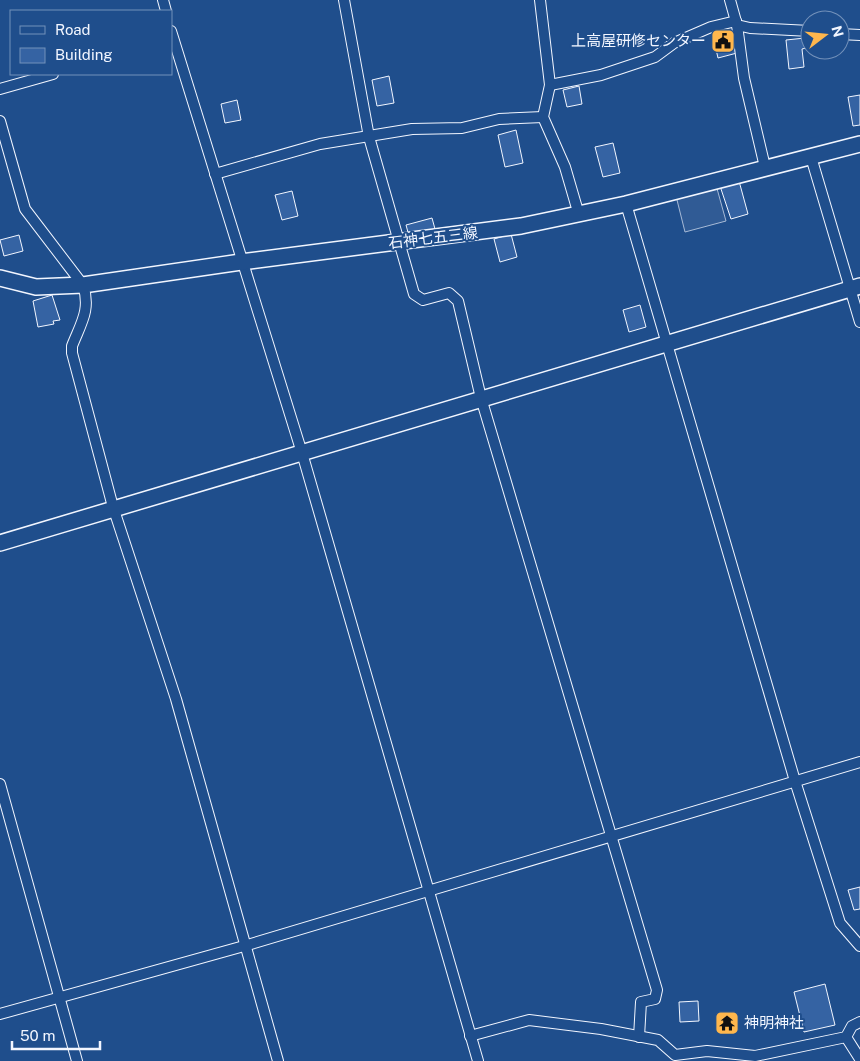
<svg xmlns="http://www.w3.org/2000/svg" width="860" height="1061" font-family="'Public Sans','Noto Sans JP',sans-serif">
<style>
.built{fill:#305b95;stroke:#a8bbd7}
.building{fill:#3563a3;stroke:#f2f6ff}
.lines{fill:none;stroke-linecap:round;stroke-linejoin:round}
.street-casing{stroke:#f2f6ff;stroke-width:12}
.secondary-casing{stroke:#f2f6ff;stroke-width:18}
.street{stroke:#1f4e8c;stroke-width:10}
.secondary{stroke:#1f4e8c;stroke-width:15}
.labels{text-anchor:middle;stroke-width:4;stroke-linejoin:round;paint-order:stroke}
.poi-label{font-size:15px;fill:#f2f6ff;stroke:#1f4e8c;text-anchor:end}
.street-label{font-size:15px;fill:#f2f6ff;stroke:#1f4e8c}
</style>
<rect width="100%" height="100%" fill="#1f4e8c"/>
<!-- built -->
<polygon class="built" points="716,185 726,221 685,232 676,196"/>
<!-- building -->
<g class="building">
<polygon points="724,29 726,36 730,35 737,53 718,58 712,32"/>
<polygon points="805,38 806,48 802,49 804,67 789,69 786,40"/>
<polygon points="389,76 394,103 377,106 372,80"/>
<polygon points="579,86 582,104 567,107 563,90"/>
<polygon points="860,95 860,125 853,126 848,97"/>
<polygon points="237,100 241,120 225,123 221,104"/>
<polygon points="516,130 523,163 505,167 498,135"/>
<polygon points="613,143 620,173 603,177 595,147"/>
<polygon points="739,181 748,214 731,219 720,186"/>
<polygon points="292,191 298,216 282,220 275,195"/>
<polygon points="432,218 435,229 409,236 406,225"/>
<polygon points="511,234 517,257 500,262 494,239"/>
<polygon points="19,235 23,251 4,256 0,240"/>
<polygon points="52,295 60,320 53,321 54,324 38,327 33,301"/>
<polygon points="640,305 646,327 629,332 623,310"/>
<polygon points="860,887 860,909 854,910 848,890"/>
<polygon points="825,984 835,1025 804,1032 794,992"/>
<polygon points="698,1001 699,1021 680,1022 679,1002"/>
<polygon points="721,1016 735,1018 733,1031 719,1029"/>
</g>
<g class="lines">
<!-- street casing -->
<g class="street-casing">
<g id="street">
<polyline points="163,0 166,11"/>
<polyline points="344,0 369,137 414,294 423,300 449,293 458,301 481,398 657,990 655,999 641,1002 639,1037"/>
<polyline points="540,0 550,85 543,117 565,167 579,215"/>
<polyline points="730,0 737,25 744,78 765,167"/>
<polyline points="737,25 750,28 810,31"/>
<polyline points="171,31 302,453 478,1061"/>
<polyline points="840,34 860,35"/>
<polyline points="550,85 601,75 655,57 674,43 711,27 736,21"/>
<polyline points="0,89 53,74"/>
<path d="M0,121L25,209L83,285C91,310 81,323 72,346V353L113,507L176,699L278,1061"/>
<polyline points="811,157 860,322"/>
<polyline points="215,174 320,144 412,129 462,128 499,119 543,117"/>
<polyline points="626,204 795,781 840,923 860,946"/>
<polyline points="0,784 77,1061"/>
<polyline points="0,1014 244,946 860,762"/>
<polyline points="470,1036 529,1020 601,1029 658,1040 675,1055 707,1051 755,1056 846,1037 852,1026 860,1022"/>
<polyline points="846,1037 860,1059"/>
</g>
</g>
<!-- secondary casing -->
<g class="secondary-casing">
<g id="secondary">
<polyline points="0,278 36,287 83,285 241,262 521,226 626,204 860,144"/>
<polyline points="0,543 860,286"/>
</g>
</g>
<!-- street -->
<use href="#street" class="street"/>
<!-- secondary -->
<use href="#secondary" class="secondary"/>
</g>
<!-- icons -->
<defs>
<g id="civic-square" transform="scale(1.25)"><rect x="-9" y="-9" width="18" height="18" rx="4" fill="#ffb74d" stroke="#1f4e8c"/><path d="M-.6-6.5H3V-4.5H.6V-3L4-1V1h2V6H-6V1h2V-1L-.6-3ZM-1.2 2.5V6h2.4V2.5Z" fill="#111"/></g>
<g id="temple-square" transform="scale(1.25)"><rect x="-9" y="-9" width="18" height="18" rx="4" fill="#ffb74d" stroke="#1f4e8c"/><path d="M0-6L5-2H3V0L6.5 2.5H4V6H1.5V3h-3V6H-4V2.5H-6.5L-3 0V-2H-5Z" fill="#111"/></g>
</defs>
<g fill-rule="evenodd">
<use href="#civic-square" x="723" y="41"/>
<use href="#temple-square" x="727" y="1023"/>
</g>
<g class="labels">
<!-- poi labels -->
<g class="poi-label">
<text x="706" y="46">上高屋研修センター</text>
<text x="744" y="1028" text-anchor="start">神明神社</text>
</g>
<!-- street labels -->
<g class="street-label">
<text transform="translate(433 238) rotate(-7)" y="5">石神七五三線</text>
</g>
</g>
<!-- legend -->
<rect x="10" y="10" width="162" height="65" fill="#1f4e8c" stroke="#7391ba"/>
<rect x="20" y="26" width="25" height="8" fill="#1f4e8c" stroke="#7391ba"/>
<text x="55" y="35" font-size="15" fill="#f2f6ff">Road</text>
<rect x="20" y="48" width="25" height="15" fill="#3563a3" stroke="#7391ba"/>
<text x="55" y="60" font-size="15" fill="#f2f6ff">Building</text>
<!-- north arrow -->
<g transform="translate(825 35) rotate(74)"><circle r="24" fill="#1f4e8c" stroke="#7391ba"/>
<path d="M0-4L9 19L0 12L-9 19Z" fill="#ffb74d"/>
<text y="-8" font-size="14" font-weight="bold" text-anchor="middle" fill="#f2f6ff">N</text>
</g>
<!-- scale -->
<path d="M12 1041v8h88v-8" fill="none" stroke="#f2f6ff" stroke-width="2.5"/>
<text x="20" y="1041" font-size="15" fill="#f2f6ff" stroke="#1f4e8c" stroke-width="4" paint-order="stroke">50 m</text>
</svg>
